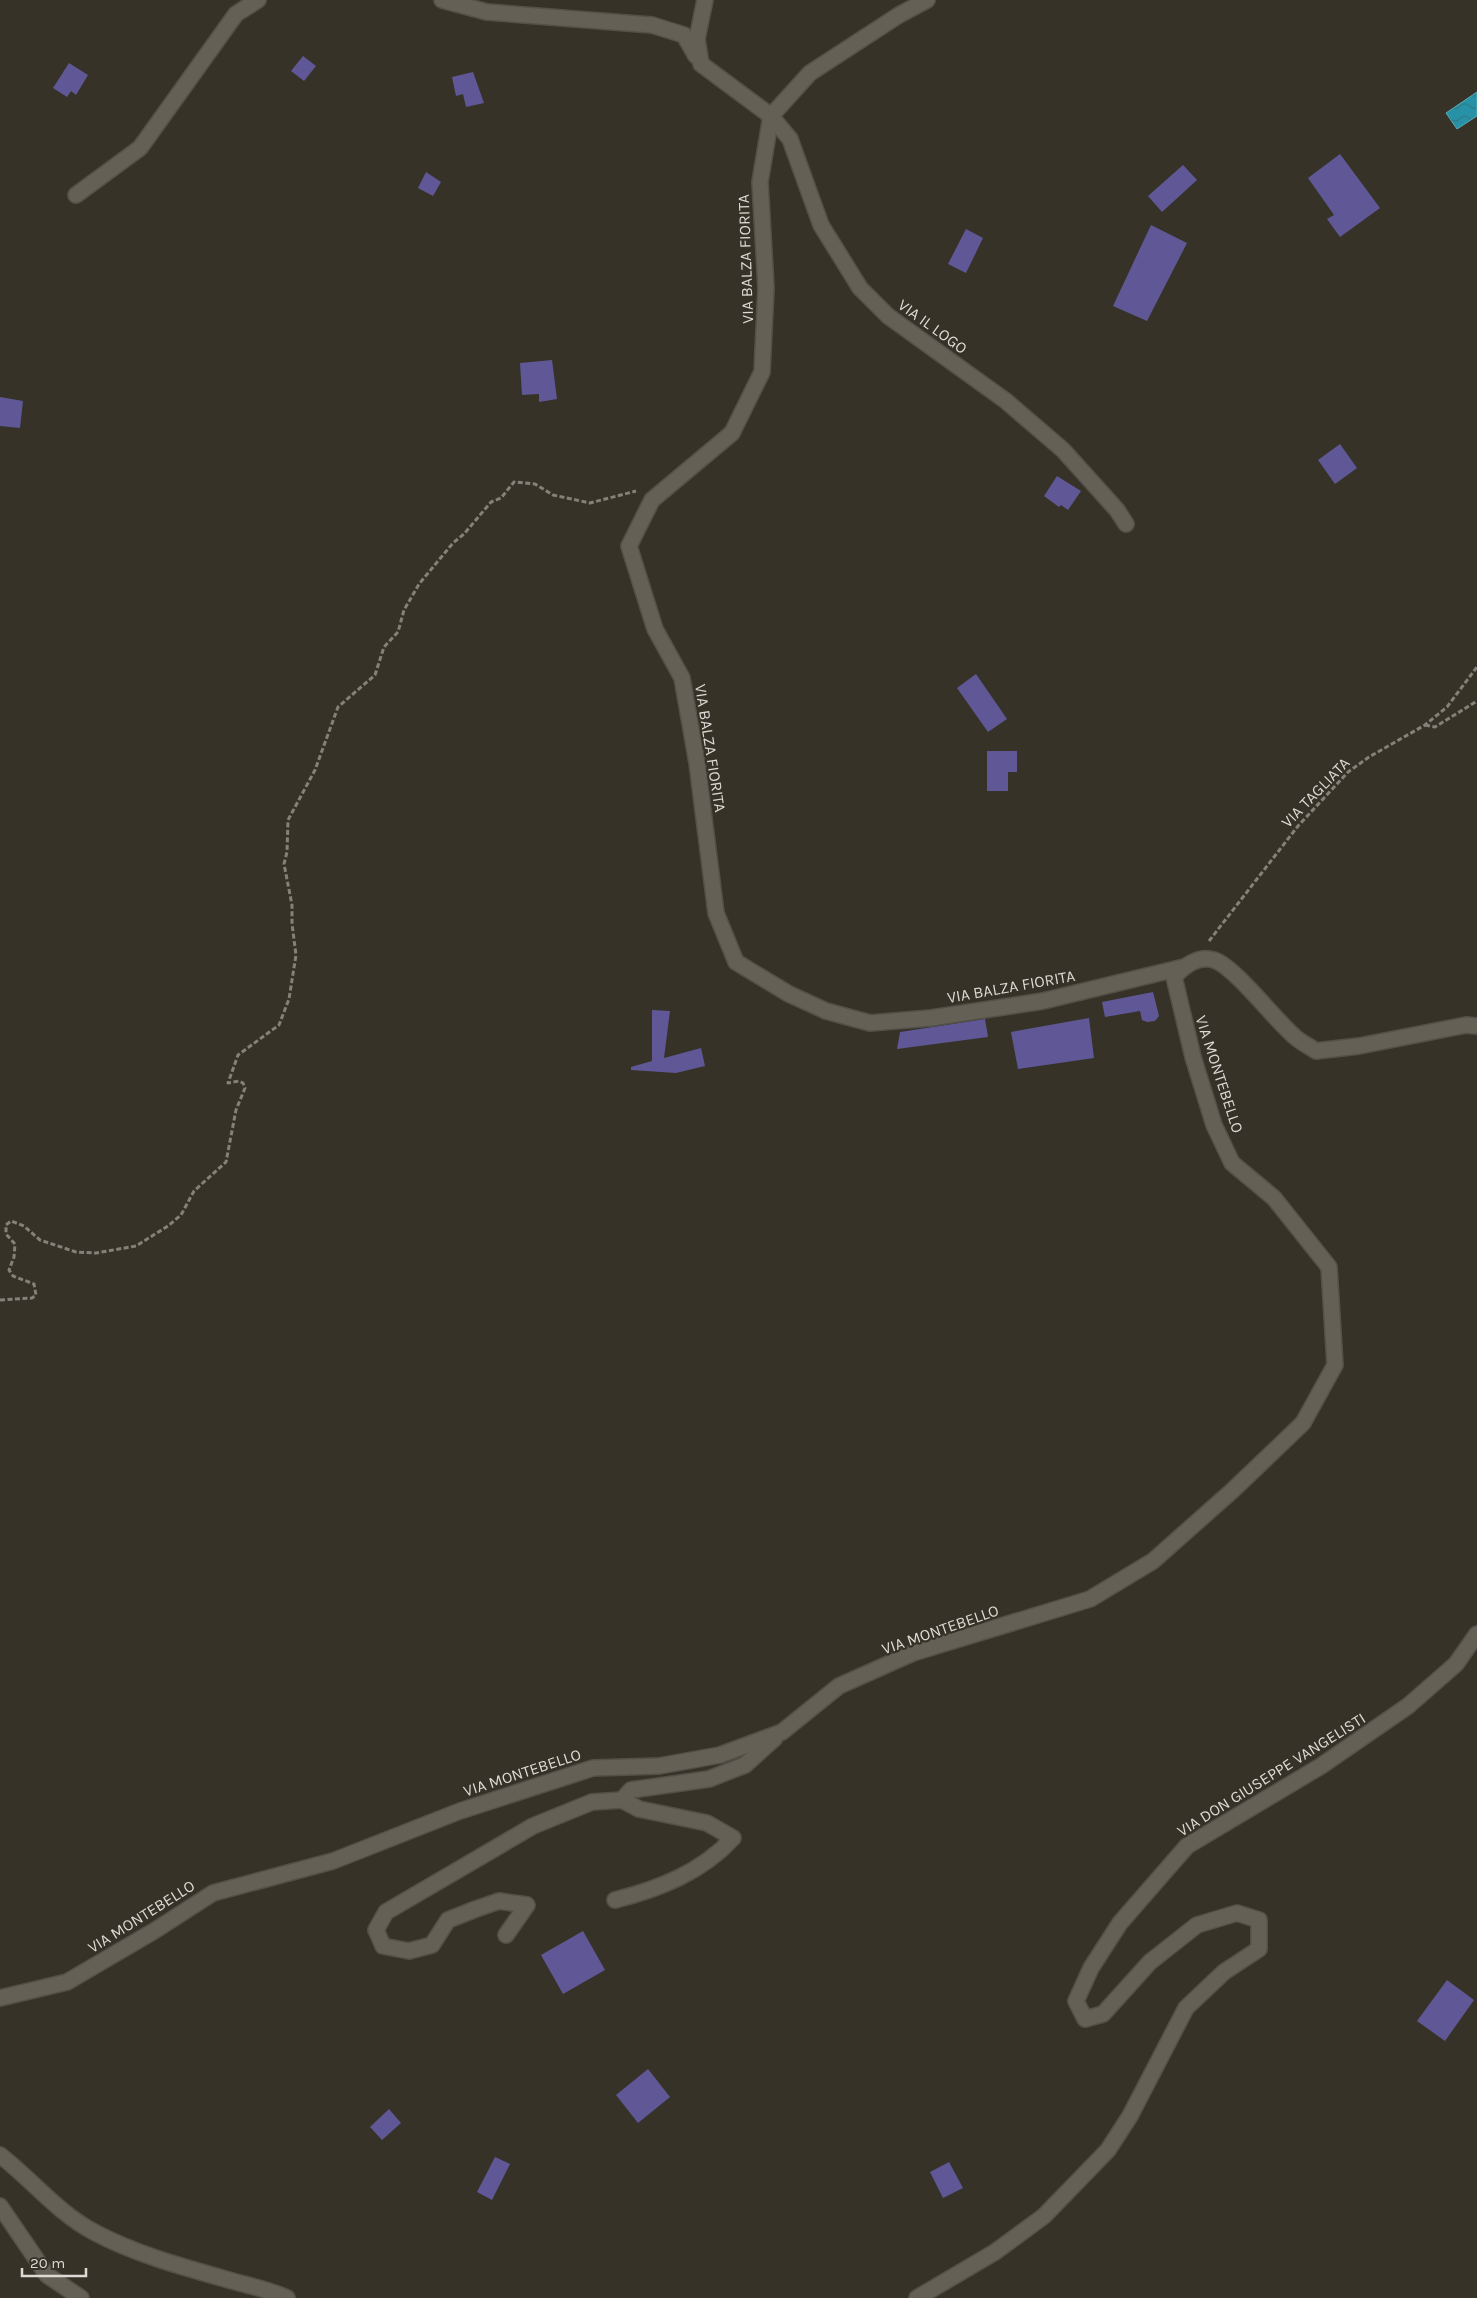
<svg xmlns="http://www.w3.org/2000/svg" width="1477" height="2298" font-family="Karla,sans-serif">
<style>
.water{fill:url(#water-waves);stroke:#5ea8b4}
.building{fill:#605896}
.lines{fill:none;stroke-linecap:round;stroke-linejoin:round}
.minor-casing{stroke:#535048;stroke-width:18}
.path{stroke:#858179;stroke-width:3;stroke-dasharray:5 2.5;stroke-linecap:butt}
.minor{stroke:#656056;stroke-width:15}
.labels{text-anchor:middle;stroke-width:4.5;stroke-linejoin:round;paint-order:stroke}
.street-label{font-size:16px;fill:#dddad4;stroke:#363228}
</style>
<defs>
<pattern id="water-waves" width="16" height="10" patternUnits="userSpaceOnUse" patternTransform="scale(1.25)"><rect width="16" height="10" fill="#2792a7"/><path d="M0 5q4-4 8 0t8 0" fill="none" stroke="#2f7a88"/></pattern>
</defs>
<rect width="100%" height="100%" fill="#363228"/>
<!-- water -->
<polygon class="water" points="1477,92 1477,116 1457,129 1446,113"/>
<!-- building -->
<g class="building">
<polygon points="303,56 316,66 304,81 291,71"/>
<polygon points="69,63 88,75 76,95 71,91 67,97 53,88"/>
<polygon points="473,72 484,103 466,107 463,94 456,96 452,77"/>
<polygon points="1340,154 1380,208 1340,237 1327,219 1334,215 1308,178"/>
<polygon points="1183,165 1197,180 1162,212 1148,196"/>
<polygon points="426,172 441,182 433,196 418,188"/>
<polygon points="1151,225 1187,243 1147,321 1113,306"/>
<polygon points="966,229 983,238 966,273 948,264"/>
<polygon points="552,360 557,399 539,402 539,394 522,395 520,363"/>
<polygon points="0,397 23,401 20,428 0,426"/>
<polygon points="1340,444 1357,468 1335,484 1318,460"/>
<polygon points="1057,476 1081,491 1068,510 1061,505 1059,507 1044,496"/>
<polygon points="976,674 1007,719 988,732 957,688"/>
<polygon points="987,751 1017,751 1017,772 1008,772 1008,791 987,791"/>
<polygon points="1153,992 1159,1016 1155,1021 1147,1022 1142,1020 1140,1011 1105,1017 1102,1002"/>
<polygon points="652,1010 670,1011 664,1058 701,1048 705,1066 676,1073 631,1070 631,1067 652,1061"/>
<polygon points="1089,1018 1094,1058 1018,1069 1011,1032"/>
<polygon points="985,1019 988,1037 897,1049 900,1032"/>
<polygon points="583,1931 605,1970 563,1994 541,1955"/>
<polygon points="1447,1980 1474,2000 1445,2041 1417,2021"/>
<polygon points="648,2069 670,2097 638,2123 616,2095"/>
<polygon points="389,2109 401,2123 382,2140 370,2127"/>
<polygon points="495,2157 510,2164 492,2200 477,2192"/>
<polygon points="949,2162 963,2188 943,2198 930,2172"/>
</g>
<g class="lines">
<!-- minor casing -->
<g class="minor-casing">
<g id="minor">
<polyline points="442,0 487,12 652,25 684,35 696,56"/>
<polyline points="705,0 697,39 701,64 771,116 790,139 821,225 860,288 888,316 1006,401 1063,450 1117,510 1126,524"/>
<polyline points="927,0 899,15 810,73 771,116 760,182 766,288 762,372 732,433 652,500 629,546 655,629 682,678 697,763 716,913 736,962 789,994 826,1011 870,1023 931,1018 1043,1001 1184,967"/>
<polyline points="76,195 140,148 236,14 258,0"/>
<path d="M615,1900C659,1889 702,1872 733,1838L707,1823L639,1809L622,1800"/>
<polyline points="506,1935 527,1905 499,1901 476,1909 448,1920 432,1945 409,1951 383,1946 376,1930 386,1912 533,1826 592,1802 622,1800 631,1790 709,1779 745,1765 775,1738"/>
<path d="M0,1998L67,1982L154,1931L213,1893L333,1861L460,1811L593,1768L659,1766L720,1755L782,1732L839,1686L913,1653L1090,1599L1153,1561L1233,1490L1303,1423L1335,1365L1329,1267L1274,1198L1232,1163L1214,1125L1193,1057L1174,977C1183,967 1198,955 1214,960C1234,966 1275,1020 1294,1036C1300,1042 1309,1046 1316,1051L1359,1046L1466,1025L1477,1026"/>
<path d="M0,2155C32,2180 58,2213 94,2232C133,2253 179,2266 222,2278C244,2285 266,2288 287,2298"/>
<polyline points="0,2206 47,2275 81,2298"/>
<polyline points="917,2298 995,2252 1044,2216 1108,2150 1130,2116 1186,2008 1224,1972 1259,1949 1259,1920 1237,1913 1197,1925 1150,1962 1103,2014 1085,2019 1076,2001 1091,1968 1120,1923 1187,1846 1321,1766 1408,1706 1456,1664 1477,1634"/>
</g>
</g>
<!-- path -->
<g class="path">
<polyline points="1425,725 1435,727 1477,701"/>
<polyline points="1209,941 1298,826 1348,772 1369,757 1425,725 1447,707 1477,667"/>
<polyline points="0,1300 32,1298 36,1295 34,1284 13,1276 9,1270 14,1257 15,1244 6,1234 6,1225 11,1221 24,1226 40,1240 76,1252 96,1253 136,1246 168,1226 181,1215 194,1191 226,1162 236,1110 245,1088 243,1083 239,1081 228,1083 238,1055 279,1025 289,999 296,955 292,924 292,905 284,864 287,852 288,820 315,770 338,707 375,675 384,647 398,632 404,610 419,584 453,543 464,534 491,502 501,498 514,482 535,484 553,495 590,503 636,491"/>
</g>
<!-- minor -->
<use href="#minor" class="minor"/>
</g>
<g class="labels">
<!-- street labels -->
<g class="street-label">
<text transform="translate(745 259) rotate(-92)" y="6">VIA BALZA FIORITA</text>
<text transform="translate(933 326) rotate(36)" y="6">VIA IL LOGO</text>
<text transform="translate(711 748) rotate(81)" y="6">VIA BALZA FIORITA</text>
<text transform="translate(1315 792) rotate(-46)" y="6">VIA TAGLIATA</text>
<text transform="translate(1011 986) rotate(-10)" y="6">VIA BALZA FIORITA</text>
<text transform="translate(1220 1074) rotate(72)" y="6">VIA MONTEBELLO</text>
<text transform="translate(940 1629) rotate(-19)" y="6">VIA MONTEBELLO</text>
<text transform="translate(522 1772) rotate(-18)" y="6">VIA MONTEBELLO</text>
<text transform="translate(1271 1774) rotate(-32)" y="6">VIA DON GIUSEPPE VANGELISTI</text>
<text transform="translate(141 1916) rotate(-32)" y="6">VIA MONTEBELLO</text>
</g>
</g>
<!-- scale -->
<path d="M22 2268v8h64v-8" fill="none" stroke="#dddad4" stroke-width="2.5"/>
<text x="30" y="2268" font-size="15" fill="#dddad4" stroke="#363228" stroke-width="4" paint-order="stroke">20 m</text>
</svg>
